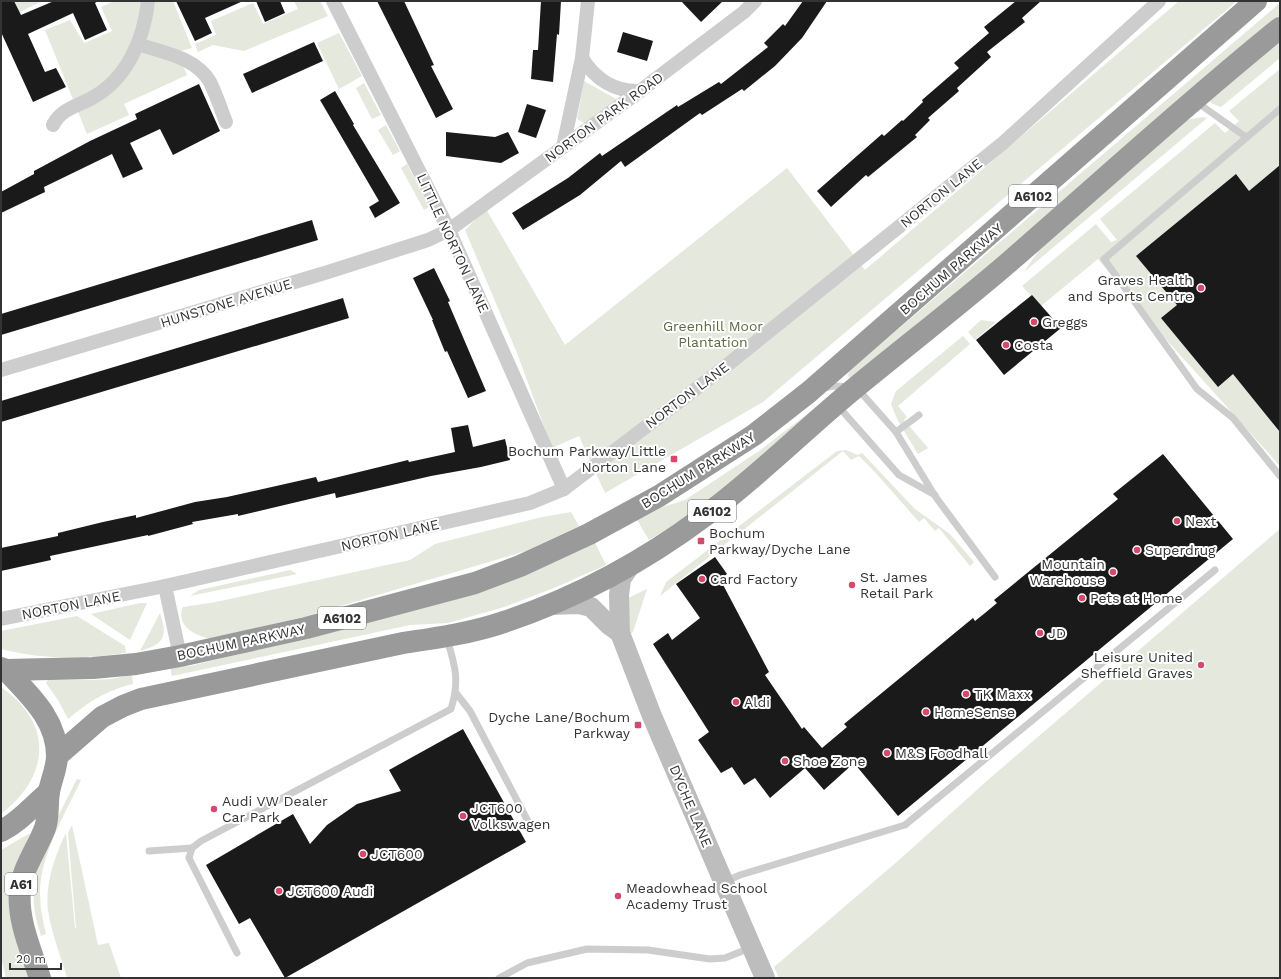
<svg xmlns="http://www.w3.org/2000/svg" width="1281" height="979" font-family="'Work Sans',sans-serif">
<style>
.green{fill:#e4e8dd}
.building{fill:#1a1a1a}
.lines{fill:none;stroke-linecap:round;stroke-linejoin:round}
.lane{stroke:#cdcdcd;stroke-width:7}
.street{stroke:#cdcdcd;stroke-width:14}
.secondary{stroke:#bdbdbd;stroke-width:20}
.highway{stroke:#9a9a9a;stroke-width:22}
.poi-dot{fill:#d5496c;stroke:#fff;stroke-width:1.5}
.labels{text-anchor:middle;stroke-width:4;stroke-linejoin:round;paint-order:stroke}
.shield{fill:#fff;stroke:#707070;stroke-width:1}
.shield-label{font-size:13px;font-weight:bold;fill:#333}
.street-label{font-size:14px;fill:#333;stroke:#fff}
.poi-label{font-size:14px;fill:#333;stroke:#fff;text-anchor:start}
.park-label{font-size:14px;fill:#5d6b43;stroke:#fff}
</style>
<rect width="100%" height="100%" fill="#fff"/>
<!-- green -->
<g class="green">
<polygon points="11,1 42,1 18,13"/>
<polygon points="114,1 173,1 192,48 177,52 187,75 124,104 129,115 87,134 45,30 70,20 84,43 112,31 101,7"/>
<polygon points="294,1 320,1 328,16 244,51 213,45 198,52 195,44 216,35 211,21 253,3 263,24 298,9"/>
<polygon points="1179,1 1237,1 763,402 605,493 579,436 552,448 517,353 465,230 486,209 565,345 787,168 865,270"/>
<polygon points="1280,3 1280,18 856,379 851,380 848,375 849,371"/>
<polygon points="339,33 362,76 339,89 317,43"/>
<polygon points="1280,41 1280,58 1221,107 1211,103 1210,101"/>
<polygon points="1280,69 1280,466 1146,317 1098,259 1041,306 1022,286 1096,224 1111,242 1117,240 1100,219 1215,123 1225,133 1239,121 1229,111"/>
<polygon points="584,81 618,100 586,124 577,119"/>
<polygon points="364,83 381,115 372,119 356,88"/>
<polygon points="1203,117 1207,118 1024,272 1044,243 1186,120"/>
<polygon points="386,125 400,151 393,155 378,130"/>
<polygon points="407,164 429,207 424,210 401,168"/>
<polygon points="981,320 996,322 975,340 968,332"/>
<polygon points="963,336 970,344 898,406 907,417 904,420 928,448 918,454 898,421 891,404 896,391"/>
<polygon points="829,397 831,401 689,516 649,540 637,520 653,510 685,500 759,451"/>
<polygon points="846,450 858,455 862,453 915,509 950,534 974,562 970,566 939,528 935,531 924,518 919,522 874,471 859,456 851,460 843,451 660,596 666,582 837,451"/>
<path d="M571,512L579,526L526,551L307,616L211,639C196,636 175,626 183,607L216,602L410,560L435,544L542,517Z"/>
<polygon points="1280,529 1280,978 779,978 774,967 899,860 989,779"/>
<polygon points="594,541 606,565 554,588 504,607 448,623 410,625 172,676 170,667 191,666 410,610"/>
<polygon points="290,570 297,574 190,596 199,590"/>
<polygon points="647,589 633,632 630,634 628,598"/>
<polygon points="140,603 147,603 130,640 91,614"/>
<path d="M160,613C168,637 164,644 140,651Z"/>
<path d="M77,616L125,646L126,653C84,659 43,660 1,649V631Z"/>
<path d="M132,675L133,684C105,691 90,701 68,719L58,700L46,683L48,680H91L111,679Z"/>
<path d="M1,687C54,724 50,776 1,814Z"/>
<path d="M77,779L81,780C65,814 39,857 40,895C40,908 43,921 46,934L41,936C38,926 35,916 34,906C31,860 58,818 77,779Z"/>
<path d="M72,825L98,945L109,943L121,978H67C61,956 51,932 48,910C45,884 55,855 66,833L75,928H76L68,833Z"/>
<polygon points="30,833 14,876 30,978 6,978 1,957 1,850"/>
</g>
<!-- building -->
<g class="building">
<polygon points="1,1 14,1 21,15 54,1 98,1 95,3 107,30 85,40 73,13 28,34 45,72 56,68 66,87 33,102 1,32"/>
<polygon points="176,1 243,1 205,18 212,33 195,41"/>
<polygon points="256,1 280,1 285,13 265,22"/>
<polygon points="377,1 404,1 434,65 431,66 453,109 436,118"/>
<polygon points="541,1 561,1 559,35 557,34 553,82 531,79 533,50 538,50"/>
<polygon points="681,1 723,1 701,22"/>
<polygon points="803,1 827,1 802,38 775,66 744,91 742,89 702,115 700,113 625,167 621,161 580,195 523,230 512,213 568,178 600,153 602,156 677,105 678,107 719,82 721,84 768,47 764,43 783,24 785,26"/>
<polygon points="1016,1 1041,1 1022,18 1025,22 987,52 991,57 957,88 959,91 928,118 930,120 915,135 917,137 868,177 866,175 831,207 817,191 882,134 884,136 902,120 903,121 923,102 922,100 959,68 954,63 989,33 984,27"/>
<polygon points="623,32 653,41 647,61 617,52"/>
<polygon points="314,42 323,61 252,93 243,74"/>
<polygon points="199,84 220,131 173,155 160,129 130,143 143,169 123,178 112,154 44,187 45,192 1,213 1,192 34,174 34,171 90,141 137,119 135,114"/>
<polygon points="335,91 354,124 353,125 400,203 375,218 369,207 379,201 320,100"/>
<polygon points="527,104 546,110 536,138 518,132"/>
<polygon points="446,132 495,137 508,132 519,153 501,163 446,156"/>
<polygon points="1280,165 1280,432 1233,374 1218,387 1161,318 1177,305 1136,256 1236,174 1249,191"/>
<polygon points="312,220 318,240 1,335 1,314"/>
<polygon points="434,268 450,301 448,302 486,391 468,398 447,351 445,352 432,320 433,320 413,278"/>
<polygon points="1032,295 1061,328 1004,375 976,340"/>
<polygon points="343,298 349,318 1,422 1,401"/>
<polygon points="468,425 473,447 505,439 510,460 481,467 431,476 336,498 335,493 238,516 238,514 192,522 193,524 148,536 148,535 50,556 51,560 1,571 1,548 58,536 58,533 103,522 136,515 136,518 195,502 227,497 316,477 318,482 408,460 409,462 455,452 451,428"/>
<polygon points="1163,454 1233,539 898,816 854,763 824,790 805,768 770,798 755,778 744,785 732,767 721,773 698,740 709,732 653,644 668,633 672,640 700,618 676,584 715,557 727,574 720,579 769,672 765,675 802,729 804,727 822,748 847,727 844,724 973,618 975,621 985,613 997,603 994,600 1118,499 1113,494"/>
<polygon points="463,729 526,842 285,978 250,918 239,924 206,865 293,814 310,844 327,825 357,804 401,791 389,770"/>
</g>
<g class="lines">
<!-- lane -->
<g class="lane">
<polyline points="1195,101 1246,137"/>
<polyline points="1280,109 1104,259 1197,389 1233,418 1280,476"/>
<polyline points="824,388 834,386 856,387 896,432 935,496 995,577"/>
<polyline points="838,406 899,475 935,495"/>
<polyline points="896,432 919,415"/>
<polyline points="456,693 470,711 531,827"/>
<polyline points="149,851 192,848"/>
<polyline points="724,882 740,875 905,825 1215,570"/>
<path d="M237,953L189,858L192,848L201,841L451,709C460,681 455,665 447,639"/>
<polyline points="499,978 527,963 587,949 648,950 710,959 725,958 750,948"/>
</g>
<!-- street -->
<g class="street">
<polyline points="333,1 449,230 564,489"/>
<path d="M138,44C163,53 196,57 210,82C216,94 221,109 226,122"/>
<path d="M582,58C595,79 615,92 640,91"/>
<path d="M53,125C61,109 77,106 92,98C127,79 144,39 148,1"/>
<polyline points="563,147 582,58 588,1"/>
<polyline points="1,370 328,272 428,240 449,230 640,91 744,12 755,1"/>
<polyline points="165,586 180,656"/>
<polyline points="1,619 165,586 530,503 564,489 726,366 1003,143 1159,1"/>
</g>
<!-- secondary -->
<g class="secondary">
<polyline points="632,563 621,579 619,595 620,633 652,716 765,978"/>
<polyline points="550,605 579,604 591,607 609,625 620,633"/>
</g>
<!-- highway -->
<g class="highway">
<path d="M1,668L6,670C29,695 57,719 57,756C57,768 51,780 49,792C47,803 49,817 45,828C37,849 23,867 20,890C17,920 31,950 40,978"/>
<polyline points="6,670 93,668 136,664 180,656 306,628 475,583 520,566 589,534 659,496 754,435 809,392 1256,1"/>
<path d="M57,756L102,717L123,706L141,699L403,643C437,638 472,633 504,622C576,598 646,560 706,515C759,476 805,429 855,388C906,346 958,306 1008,263C1098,185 1187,103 1280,28"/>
<path d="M1,831C20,822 33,805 49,792"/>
</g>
</g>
<!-- markers -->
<g class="poi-dot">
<circle cx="1201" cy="288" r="4"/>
<circle cx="1034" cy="322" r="4"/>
<circle cx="1006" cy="345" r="4"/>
<rect x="670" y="455" width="8" height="8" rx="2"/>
<circle cx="1177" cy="521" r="4"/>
<rect x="697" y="537" width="8" height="8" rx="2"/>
<circle cx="1137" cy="550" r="4"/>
<circle cx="1113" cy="572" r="4"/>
<circle cx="702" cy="579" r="4"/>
<circle cx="852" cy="585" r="4"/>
<circle cx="1082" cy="598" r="4"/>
<circle cx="1040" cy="633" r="4"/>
<circle cx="1201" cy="665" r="4"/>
<circle cx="966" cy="694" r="4"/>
<circle cx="736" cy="702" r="4"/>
<circle cx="926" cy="712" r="4"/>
<rect x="634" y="721" width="8" height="8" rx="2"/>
<circle cx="887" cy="753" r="4"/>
<circle cx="785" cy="761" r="4"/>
<circle cx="214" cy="809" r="4"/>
<circle cx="463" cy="816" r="4"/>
<circle cx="363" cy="854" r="4"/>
<circle cx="279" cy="891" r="4"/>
<circle cx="618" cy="896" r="4"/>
</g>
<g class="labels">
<!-- shield labels -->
<g class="shield">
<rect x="1009" y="185" width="48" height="22" rx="3"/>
<rect x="688" y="500" width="48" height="22" rx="3"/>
<rect x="318" y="607" width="48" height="22" rx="3"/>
<rect x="5" y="873" width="32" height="22" rx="3"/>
</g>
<g class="shield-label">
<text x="1033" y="201">A6102</text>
<text x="712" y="516">A6102</text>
<text x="342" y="623">A6102</text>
<text x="21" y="889">A61</text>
</g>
<!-- street labels -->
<g class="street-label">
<text transform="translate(604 117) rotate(-36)" y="5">NORTON PARK ROAD</text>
<text transform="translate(941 193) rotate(-39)" y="5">NORTON LANE</text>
<text transform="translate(453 243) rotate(65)" y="5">LITTLE NORTON LANE</text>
<text transform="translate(951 269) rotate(-41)" y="5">BOCHUM PARKWAY</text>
<text transform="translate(226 303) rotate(-17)" y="5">HUNSTONE AVENUE</text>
<text transform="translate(687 395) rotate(-37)" y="5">NORTON LANE</text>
<text transform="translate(698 470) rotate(-32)" y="5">BOCHUM PARKWAY</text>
<text transform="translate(390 535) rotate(-13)" y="5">NORTON LANE</text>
<text transform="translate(71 605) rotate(-11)" y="5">NORTON LANE</text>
<text transform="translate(241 642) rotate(-12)" y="5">BOCHUM PARKWAY</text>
<text transform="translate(691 806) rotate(67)" y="5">DYCHE LANE</text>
</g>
<!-- poi labels -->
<g class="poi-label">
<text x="1193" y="285" text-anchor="end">Graves Health<tspan x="1193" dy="16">and Sports Centre</tspan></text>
<text x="1042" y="327">Greggs</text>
<text x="1014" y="350">Costa</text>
<text x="666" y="456" text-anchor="end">Bochum Parkway/Little<tspan x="666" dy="16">Norton Lane</tspan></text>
<text x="1185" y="526">Next</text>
<text x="709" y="538">Bochum<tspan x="709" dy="16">Parkway/Dyche Lane</tspan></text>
<text x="1145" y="555">Superdrug</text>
<text x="1105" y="569" text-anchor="end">Mountain<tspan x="1105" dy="16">Warehouse</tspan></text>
<text x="860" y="582">St. James<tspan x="860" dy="16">Retail Park</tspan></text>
<text x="710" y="584">Card Factory</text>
<text x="1090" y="603">Pets at Home</text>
<text x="1048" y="638">JD</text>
<text x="1193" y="662" text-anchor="end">Leisure United<tspan x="1193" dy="16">Sheffield Graves</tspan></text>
<text x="974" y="699">TK Maxx</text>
<text x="744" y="707">Aldi</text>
<text x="934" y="717">HomeSense</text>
<text x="630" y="722" text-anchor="end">Dyche Lane/Bochum<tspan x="630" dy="16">Parkway</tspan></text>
<text x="895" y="758">M&amp;S Foodhall</text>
<text x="793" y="766">Shoe Zone</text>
<text x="222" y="806">Audi VW Dealer<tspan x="222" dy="16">Car Park</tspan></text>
<text x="471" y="813">JCT600<tspan x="471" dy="16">Volkswagen</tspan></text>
<text x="371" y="859">JCT600</text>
<text x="626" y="893">Meadowhead School<tspan x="626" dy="16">Academy Trust</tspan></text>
<text x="287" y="896">JCT600 Audi</text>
</g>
<!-- park labels -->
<g class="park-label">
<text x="713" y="331">Greenhill Moor<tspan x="713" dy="16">Plantation</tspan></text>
</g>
</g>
<!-- border -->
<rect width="1281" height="979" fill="none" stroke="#333333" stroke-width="4"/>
<!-- scale -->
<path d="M10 963v6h51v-6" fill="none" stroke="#333333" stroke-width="2"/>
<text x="16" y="963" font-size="12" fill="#333333" stroke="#ffffff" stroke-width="3" paint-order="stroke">20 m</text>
</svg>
